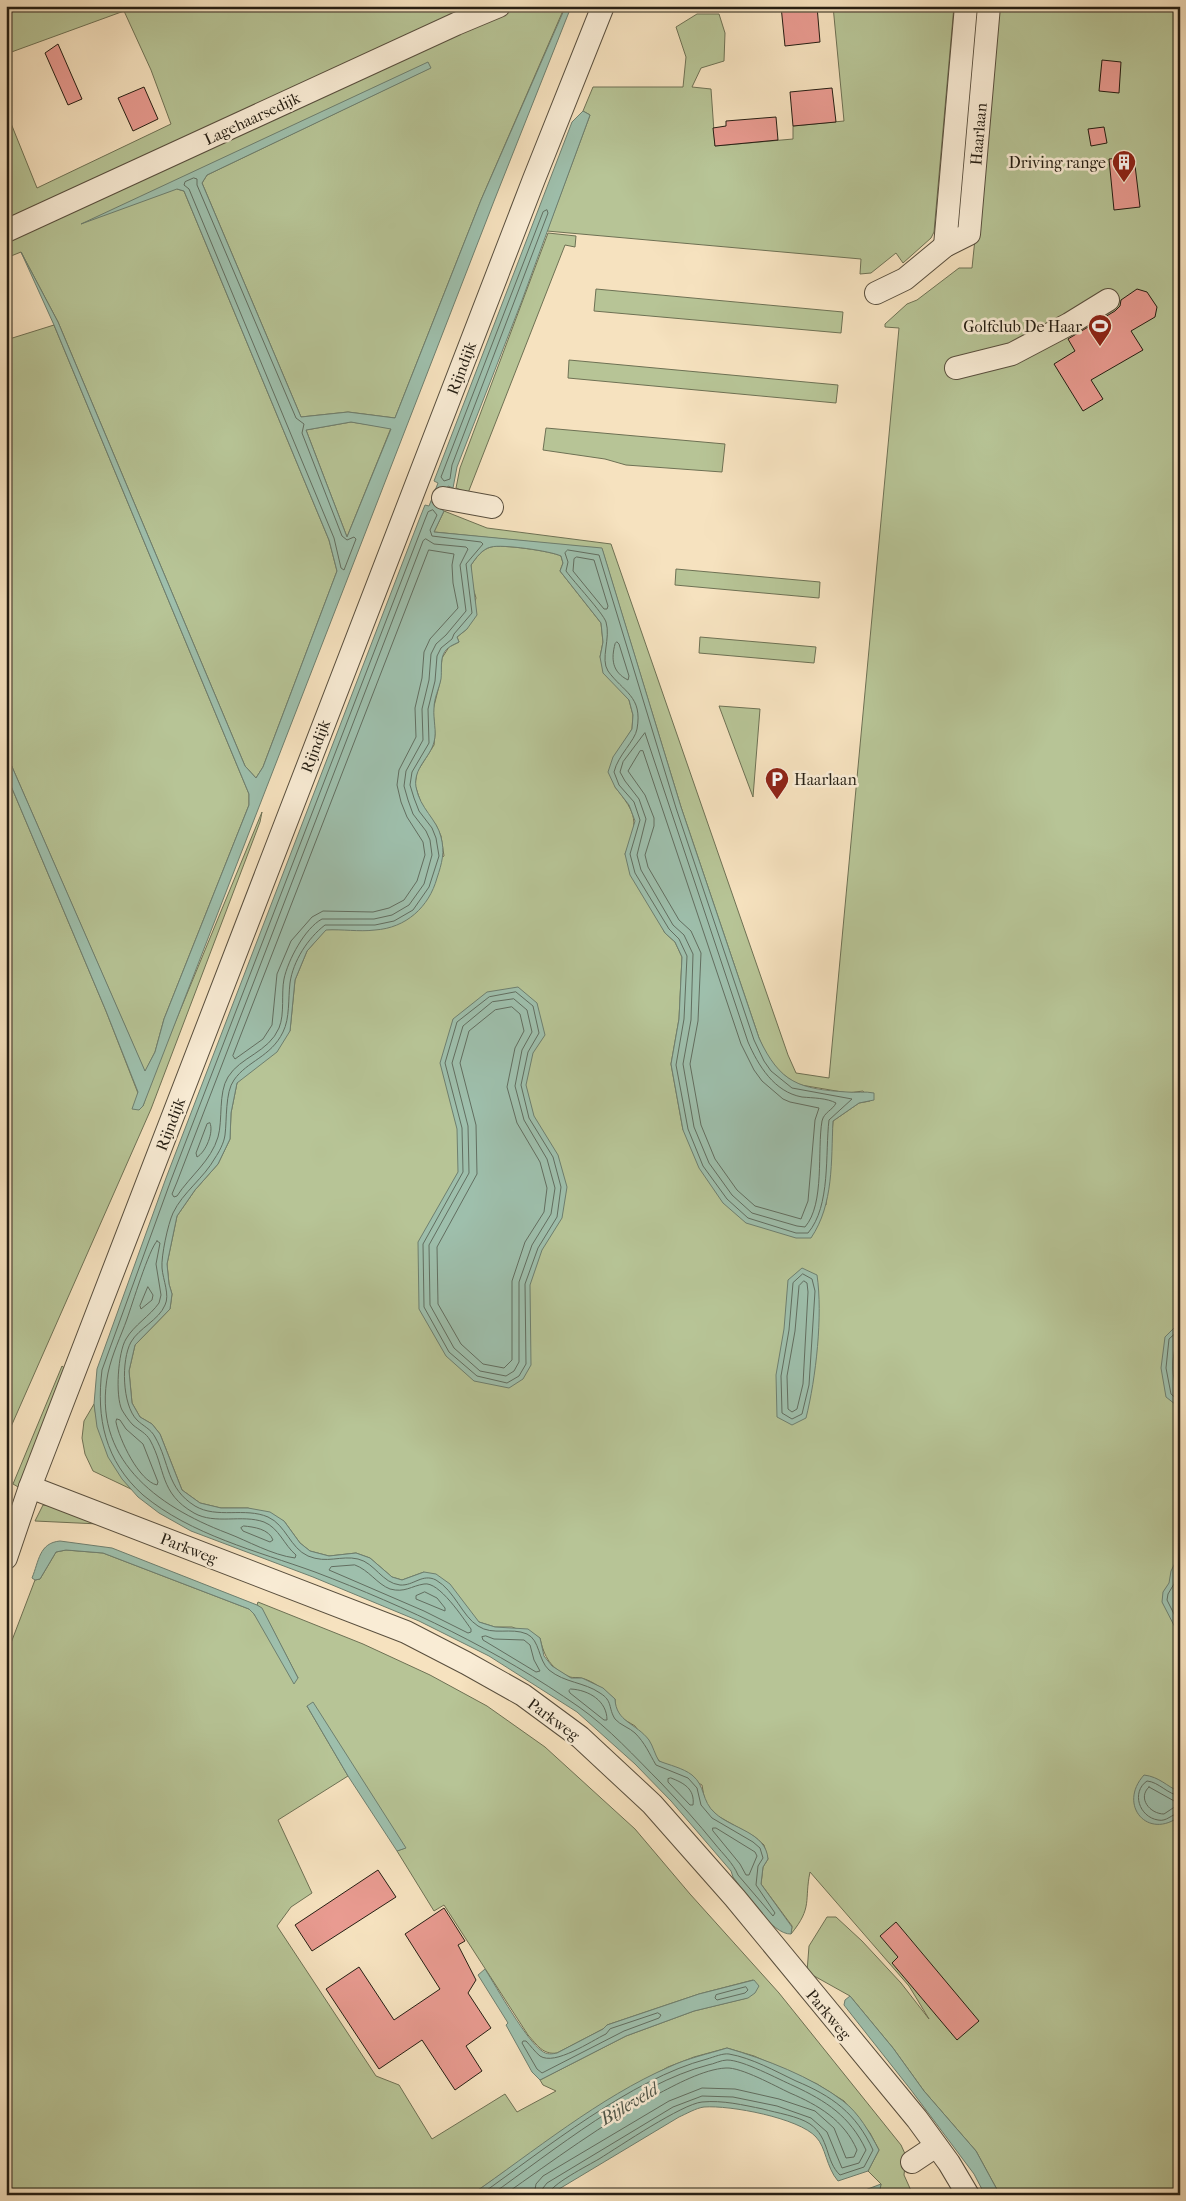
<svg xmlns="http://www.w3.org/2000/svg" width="1186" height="2201" font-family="'IM FELL French Canon',serif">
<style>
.green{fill:#b7c496;stroke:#6e7154;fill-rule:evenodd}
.water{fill:#9ebfac;stroke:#6e7f6f;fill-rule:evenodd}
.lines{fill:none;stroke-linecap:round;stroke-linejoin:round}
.shore{stroke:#626e60;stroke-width:1}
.building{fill:#e99b91;stroke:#251e13}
.minor-casing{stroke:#594f3e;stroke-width:24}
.minor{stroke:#f9ecd5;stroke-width:22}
.labels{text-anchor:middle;stroke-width:5;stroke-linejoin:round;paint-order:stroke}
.street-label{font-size:16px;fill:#251e13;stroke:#f9ecd5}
.poi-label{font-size:16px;fill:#251e13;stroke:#f9ecd5;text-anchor:end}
.water-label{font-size:18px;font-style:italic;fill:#4f5649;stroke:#f9ecd5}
</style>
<rect width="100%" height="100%" fill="#f6e2bf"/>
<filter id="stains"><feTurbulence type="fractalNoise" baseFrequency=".004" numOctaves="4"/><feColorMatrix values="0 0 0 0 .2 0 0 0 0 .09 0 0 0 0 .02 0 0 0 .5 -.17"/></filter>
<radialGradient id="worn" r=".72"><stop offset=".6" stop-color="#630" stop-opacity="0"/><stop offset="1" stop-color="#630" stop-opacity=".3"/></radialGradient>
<!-- green -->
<g class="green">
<polygon points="6,6 565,6 481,200 395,418 348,412 301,417 202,183 207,175 430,68 428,63 186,176 177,189 184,191 329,540 337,571 263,767 256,778 245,766 58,322 21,252 6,258 6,111 37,188 171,124 151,70 124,11 6,54"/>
<polygon points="833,6 954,6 934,232 931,238 903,263 896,253 871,273 860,274 861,259 547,231 590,115 583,111 593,87 683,87 686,57 676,27 697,14 719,14 725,33 724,61 701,68 692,87 711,89 715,146 793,139 793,126 844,121"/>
<path d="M999,6H1180V2195H1000L976,2151L924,2091L893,2048L850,1996L807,1972L809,1946L827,1917H836L862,1941L901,1983L929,2019L909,1986L810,1872C804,1901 813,1907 791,1934L792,1926L761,1884L763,1867L768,1859L764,1845L755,1837L716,1815L705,1803L702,1785L659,1761L635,1726L620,1717L615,1706V1699C605,1691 594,1681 581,1678C577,1677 573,1678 570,1677C551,1669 544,1657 540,1638L512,1627H495L479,1622L424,1572L402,1580L392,1577L370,1558L356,1553L329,1556L310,1551L300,1543L284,1521L248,1508H221L200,1503L182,1490L160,1434L152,1424L140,1417L132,1403L129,1371L135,1345L170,1309L172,1294L169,1284L167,1264L177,1216L195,1190L218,1164L230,1139L231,1113L237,1083L290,1031L295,980L307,951L326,929H339L444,856L441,836L436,825L423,809L415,785L417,772L434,745L435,734L433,710L440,682L442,658L449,647L459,642L457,637L467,629L476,598L471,581V565C476,558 482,549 491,547C501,544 551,551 561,556L563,563L560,571L601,623L603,642L600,657L620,689L629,700L633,715L632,729L624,742L615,787C637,814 639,822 625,854L665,933L675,942L682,957L679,1019L671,1064L683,1130L826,1205L833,1121L859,1103L870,1101L863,1091L848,1093L795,1084L775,1068L768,1059L759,1038L681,807L602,549L434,532L444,511L487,528L611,544L788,1055L796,1073L829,1078L899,328L885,327V324L907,304L917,300L959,268H972Z"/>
<polygon points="548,233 576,236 575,247 565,245 468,493 456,488 460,468"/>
<polygon points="596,289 843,312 841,333 594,311"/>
<polygon points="54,325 249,794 249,805 164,1019 155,1052 145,1072 6,753 6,419 9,403 6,397 6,340"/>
<polygon points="569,360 838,385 836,403 568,378"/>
<polygon points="351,422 391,428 347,537 306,430"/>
<polygon points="546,428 725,444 722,472 626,465 605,459 543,450"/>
<polygon points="676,569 820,582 819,598 675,585"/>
<polygon points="700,637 816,647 814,663 699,653"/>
<polygon points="719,706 760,709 753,797"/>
<polygon points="6,774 106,1011 143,1106 153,1076 262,812 260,822 151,1109 6,1438"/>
<polygon points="62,1366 68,1371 20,1488 13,1484"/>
<path d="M94,1404C98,1433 111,1468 133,1490L93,1471L85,1454L82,1438L84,1421Z"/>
<polygon points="43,1505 71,1509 99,1524 35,1521"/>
<path d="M66,1550L103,1553L249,1609L254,1614L298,1678L262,1609L257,1605L258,1602L363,1644L430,1675L487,1706L545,1747L635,1829L690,1894L779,1993L901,2145L906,2156L904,2175L913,2195H879L881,2184L868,2171L879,2150L870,2133L844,2101L817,2084L754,2056L727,2048L694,2057L668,2067L614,2097L471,2195H6V1656L35,1580L40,1579L56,1552ZM307,1706L405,1848L397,1851L434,1911L444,1905L528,2035C537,2045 543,2055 557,2053L603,2029L607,2025L699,1994L753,1980L747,1998L694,2011L626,2036L540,2080L543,2085L556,2091L517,2112L505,2094L432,2139L399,2085L376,2076L277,1926L291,1907L312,1893L278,1820L348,1776Z"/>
</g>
<!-- water -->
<g class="water">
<path d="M564,10L569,12L494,201L143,1106L139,1110L132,1109L138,1092L106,1011L6,774V753L145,1071L155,1052L164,1019L249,805V794L54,325L21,252L58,322L245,766L256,778L263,767L337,571L329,540L184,191L177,189L81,224L428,62L431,68L207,175L202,183L301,417L348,412L395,418L481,200ZM351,422L391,429L347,537L306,430Z"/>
<path d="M583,111L590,115L521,303L457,467L453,488L448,486L439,508L444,511L434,532L602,548L681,807L759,1038C780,1083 799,1089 847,1092C856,1093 865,1091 874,1093V1100L859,1103L833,1121C831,1161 834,1204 811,1238H796L746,1223L723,1203L699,1168L683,1130L671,1064L679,1019L682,957L675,942L665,933L630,875L625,854L635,821L629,805L615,787L608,772L613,757L632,729L633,715L629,700L603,673L600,657L603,642L601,623L560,571L563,563L561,556C551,551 502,544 491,547C482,549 476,558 471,565L477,615L467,629L457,637L459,642C453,645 447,647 444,653C440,660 442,671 441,679C439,689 434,698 434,708C433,720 437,731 434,742C430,758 413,768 416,787C420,809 437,819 441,837C445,852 442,863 437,878C429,907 406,928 375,930C359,932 342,929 326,930L307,951L295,980L290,1031L277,1052L237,1083L231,1113L230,1139L218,1164L195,1190L177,1216L167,1264L169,1284L172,1294L170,1309L135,1345L129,1371L132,1403L140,1417L152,1424L160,1434L182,1490L200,1503L221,1508H248L270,1512L284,1521L300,1543L310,1551L329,1556L356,1553L370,1558L392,1577L402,1580L424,1572L436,1574L450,1584L479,1622L495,1627L528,1629L540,1638L544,1656L552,1666L571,1678H582L603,1688L615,1699C616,1722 636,1723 649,1740C653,1746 655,1755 659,1761C669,1765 683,1768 692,1775C706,1786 701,1801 715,1813C732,1829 766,1832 768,1859L763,1867L761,1884L792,1927L791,1934C772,1935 745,1892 733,1877L731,1871L671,1801L635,1764L577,1712L489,1656L419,1621L313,1577L191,1531L159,1513L138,1497L122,1479L108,1457L97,1427L94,1404L97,1369L166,1178L419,520L425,505L429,506L438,483L434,481L572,122Z"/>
<polygon points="518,987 537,1003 545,1035 533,1053 526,1085 534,1116 558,1155 567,1187 562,1218 542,1250 530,1285 531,1365 523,1379 509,1388 474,1381 446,1356 419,1309 418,1242 458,1172 457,1129 440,1063 453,1019 487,992"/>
<path d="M802,1268L817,1275C823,1315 816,1378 806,1418L792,1425L777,1417L776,1375L784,1329L788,1280Z"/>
<polygon points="1180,1322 1180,1408 1166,1397 1161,1368 1165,1337"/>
<path d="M60,1541L112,1548L257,1605L262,1608L298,1678L294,1684L254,1614L249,1609L103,1553L66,1550L56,1552L40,1579L35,1580L32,1578C39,1561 39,1543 60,1541Z"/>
<polygon points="1180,1562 1180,1637 1162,1602 1163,1592 1169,1583 1171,1571 1175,1563"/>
<polygon points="313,1702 406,1848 397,1851 348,1776 307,1706"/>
<path d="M1144,1775C1160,1777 1166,1786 1180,1792V1816C1148,1841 1117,1805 1144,1775Z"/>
<path d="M485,1969C497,1988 526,2040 542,2051C547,2055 552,2054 557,2053L603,2029L607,2025L699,1994L754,1980L759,1986L755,1993L748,1998L694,2011L626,2036L540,2080L532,2072L506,2025L508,2023L478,1975Z"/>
<polygon points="850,1996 893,2048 924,2091 976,2151 1000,2195 985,2195 974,2174 911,2090 851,2014 844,2005 845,2000"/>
<path d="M727,2048C765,2059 812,2077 843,2101C859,2113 870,2133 879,2150L868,2171L838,2181C826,2167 826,2147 816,2137C799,2118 730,2105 704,2107C696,2108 686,2114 679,2117L549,2195H471C533,2152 600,2097 669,2067C688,2058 708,2054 727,2048Z"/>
<polygon points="881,2184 879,2195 852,2195"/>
</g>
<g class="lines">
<!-- shore -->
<g class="shore">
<polygon points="194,178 197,179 197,185 296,418 304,424 302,433 342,536 347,540 354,537 356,539 344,570 341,568 334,538 189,189 184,185 185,182"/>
<polygon points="547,210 548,213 452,465 450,479 444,481 441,477 543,212"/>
<path d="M433,510L437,515L430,530L432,536L481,542L483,544L466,564L472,613L454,634L452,639L441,648L437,656L435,681L428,709L429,743L412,772L410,785L414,798L419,811L432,828L436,838L439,856L429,887L413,910L394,921L375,925H325C308,938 293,961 290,983C288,999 290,1018 283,1032C271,1057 247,1061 234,1080C225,1092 227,1120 225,1135C224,1143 219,1152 215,1158C204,1178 183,1192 173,1213C168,1224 161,1256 162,1268C163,1280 170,1295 165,1305C159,1320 139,1328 131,1342C121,1360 122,1405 137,1420C143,1426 151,1429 155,1437C170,1463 166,1488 195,1506C217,1519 245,1507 268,1517C286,1525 290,1548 308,1556C327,1564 341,1555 358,1559C375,1563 382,1583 400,1585C414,1586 422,1573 436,1580C455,1591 462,1616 478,1626C493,1636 511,1627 527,1634C540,1640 538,1660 549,1670C565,1683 584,1682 600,1693C613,1701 608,1708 615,1719C620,1725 630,1728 635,1733C645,1743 649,1753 656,1765L688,1778L697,1788L701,1805L712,1818L753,1842L760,1848L763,1858L758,1866L756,1885L775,1913L773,1916L738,1875C733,1863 723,1854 715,1844C698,1823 680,1803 661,1783C635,1757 609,1728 579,1707C498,1650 407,1607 315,1572C257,1551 191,1535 143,1495C105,1461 96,1418 102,1370L171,1180L424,522L428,512Z"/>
<path d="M426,539L434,544L466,547L468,549L460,565L466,611L446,635L436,644L431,654L429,680L422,709L423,740L406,771L404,786L408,800L413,814L426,831L430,840L432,855L424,884L409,905L392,915L374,919H322C305,928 288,960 284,979C281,994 285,1013 279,1028C269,1052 240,1057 228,1077C218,1093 223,1120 218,1137C211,1161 190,1176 177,1196L174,1197L172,1194L177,1182L423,541Z"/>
<polygon points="429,550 454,554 452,565 453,583 458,608 430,639 424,652 422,678 415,708 416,737 399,770 397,785 401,802 407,817 423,842 425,855 417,881 404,900 389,908 373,912 323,911 312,917 291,941 277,974 272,1025 263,1039 235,1059 233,1056"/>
<path d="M568,550L599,555L676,808L754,1040L764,1061L771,1071L792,1088L852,1099L829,1120C825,1153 831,1206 808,1233H796L748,1218L727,1199L703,1166L688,1129L676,1065L684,1019L687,956L679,939L669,929L635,873L630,854L640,820L634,802L619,785L614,772C618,755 635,741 637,729C643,696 623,692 608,671C600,659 611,638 606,622C603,613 574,582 566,571L568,562L565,553Z"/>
<polygon points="577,557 594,560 608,606 607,609 604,609 573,571 574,559"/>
<path d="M617,642L619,644L629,676L628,680C612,672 611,659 615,644Z"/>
<path d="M645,733L748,1042C758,1065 774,1092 802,1097C813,1098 827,1098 836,1103C833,1110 824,1112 822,1121C817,1150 825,1204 805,1227L797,1226L752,1213L732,1195L709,1163L694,1127L683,1064L691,1020L693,954L684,935L673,925L641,870L637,855L646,819L639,799L625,781L620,772L623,762Z"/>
<polygon points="643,751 741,1044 754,1070 762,1081 783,1099 790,1102 819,1108 815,1120 808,1201 801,1219 755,1206 737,1190 715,1159 701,1125 690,1064 698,1021 701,953 691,931 679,920 648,867 645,855 654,826 654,818 645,795 628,771 640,751"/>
<polygon points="516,992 533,1006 539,1033 528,1052 521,1085 529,1118 553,1157 561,1187 557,1217 538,1248 525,1284 526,1364 519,1376 507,1383 477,1376 449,1352 424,1307 423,1244 463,1172 462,1128 445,1063 457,1022 489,997"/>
<polygon points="514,999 527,1010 532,1032 522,1050 515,1086 524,1120 547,1159 555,1188 551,1214 532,1245 519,1282 519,1362 514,1371 506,1376 480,1371 454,1348 430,1305 429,1245 469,1173 468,1126 452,1063 463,1026 492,1002"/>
<polygon points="512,1007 520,1014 524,1031 515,1048 507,1087 517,1123 540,1162 547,1188 544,1212 525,1242 512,1281 512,1360 504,1368 483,1364 461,1344 438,1304 437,1247 477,1174 476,1125 460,1063 469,1031 495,1010"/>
<path d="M210,1123C214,1132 206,1152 197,1157L196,1153L207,1124Z"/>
<path d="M157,1241L160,1243L156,1264L161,1295L159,1303C150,1316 134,1325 126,1339C118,1352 115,1396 122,1410C125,1415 129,1421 133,1425C139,1430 146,1433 150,1440C166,1469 159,1493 194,1513C215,1525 242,1514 264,1522C279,1528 284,1545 296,1555L295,1558C272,1555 248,1541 227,1533C156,1506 91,1458 108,1373C112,1354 121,1336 127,1319C132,1305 149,1249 157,1241Z"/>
<polygon points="803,1274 812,1279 815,1291 809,1385 802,1414 792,1419 782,1413 781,1376 789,1330 793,1283"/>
<polygon points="804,1281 807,1283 808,1292 803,1384 797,1409 792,1412 788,1409 787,1376 795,1331 799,1286"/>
<polygon points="148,1287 153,1295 152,1300 141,1309 140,1306"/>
<polyline points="1180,1329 1169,1339 1166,1368 1171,1394 1180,1402"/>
<path d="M1180,1338C1171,1347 1170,1384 1180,1393"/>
<path d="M117,1419L120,1420L126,1429L143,1444L158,1482L157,1485C139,1481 119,1439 116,1422Z"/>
<path d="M244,1526C254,1527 269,1529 273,1540L270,1542L243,1531L241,1528Z"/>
<path d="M355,1565C369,1570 377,1584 390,1589C405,1593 411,1586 424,1584C439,1581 463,1618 471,1629V1632L468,1633L424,1611L329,1570L331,1567Z"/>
<polyline points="1180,1567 1176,1573 1174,1584 1168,1594 1167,1600 1180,1626"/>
<polygon points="425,1592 437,1598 445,1608 445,1611 416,1599 416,1596"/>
<polygon points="486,1636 494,1639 524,1640 530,1645 534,1660 540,1671 536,1672 483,1640 482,1637"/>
<path d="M571,1689C589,1690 607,1701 607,1720H604L570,1693L569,1691Z"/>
<path d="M671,1778C684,1783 695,1789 693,1805H690L668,1782V1779Z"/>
<path d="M1149,1787L1176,1802V1806L1164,1814C1150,1814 1137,1798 1149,1787Z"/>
<path d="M1180,1796C1167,1794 1159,1782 1147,1781C1131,1792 1139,1817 1158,1820C1167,1822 1171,1814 1180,1813"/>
<polygon points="713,1828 716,1828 755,1852 757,1856 749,1875 746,1875 740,1864 713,1831"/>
<polygon points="746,1987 748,1990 745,1993 717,2000 715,1998 716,1995"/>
<path d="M658,2013L661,2015L659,2018L624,2031L542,2073L537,2069L522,2043L523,2041H526C530,2045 535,2052 540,2056C555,2066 591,2041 606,2034L610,2029Z"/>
<path d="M480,2195C545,2149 631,2079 707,2059C714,2057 723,2053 729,2054C752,2058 775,2071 796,2081C832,2096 856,2113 873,2150L864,2167L840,2175C825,2161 830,2138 810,2124C798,2116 777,2113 763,2109C743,2105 723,2100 702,2102C682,2104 620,2146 599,2159C589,2165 549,2185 548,2195"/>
<path d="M491,2195C553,2151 635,2084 708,2065C714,2064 721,2060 727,2060C743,2060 778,2079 794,2086C826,2101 850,2116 866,2150L859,2163L842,2168L827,2132L811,2118L777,2106L733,2097L702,2096L673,2107L547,2183L543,2188L541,2195"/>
<path d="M504,2195C554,2160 602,2124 656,2095C675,2085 704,2069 726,2068C741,2067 775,2086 790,2093C818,2105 844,2120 857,2150L854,2157L846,2158L834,2128L815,2111L779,2099L735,2089L702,2088L669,2101L543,2176L536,2184L534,2195"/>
</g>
</g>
<!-- building -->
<g class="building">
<polygon points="781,6 817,6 820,42 785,46"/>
<polygon points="58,44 82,99 68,105 45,53"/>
<polygon points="1102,60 1121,62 1119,93 1099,91"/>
<polygon points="144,87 158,119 133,131 118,98"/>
<polygon points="832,88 836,122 793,126 790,92"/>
<polygon points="776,117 778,140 715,146 713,128 726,126 726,121"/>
<polygon points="1104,127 1107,143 1091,146 1088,129"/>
<polygon points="1134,157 1140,207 1114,210 1109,159"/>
<polygon points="1137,289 1147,292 1157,307 1155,317 1131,331 1143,350 1091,380 1103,399 1083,411 1054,364 1075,351 1068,339 1115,311 1120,306 1121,300"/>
<polygon points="378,1870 396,1897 312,1951 295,1925"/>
<polygon points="444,1908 465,1941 458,1945 476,1980 468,1993 491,2028 466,2046 482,2071 455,2090 422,2040 379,2069 326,1989 359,1967 394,2020 440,1989 405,1934"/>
<polygon points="896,1922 979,2021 957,2040 892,1963 898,1957 880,1936"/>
</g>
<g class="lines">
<!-- minor casing -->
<g class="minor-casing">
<g id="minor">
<polyline points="6,231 456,24 499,6"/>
<polyline points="945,246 966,6"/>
<polyline points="876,293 905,279 945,246 969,234 989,6"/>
<polyline points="956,368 1012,354 1069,324 1108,300"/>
<polyline points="443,498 492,507"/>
<polyline points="30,1487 406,1632 466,1663 523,1695 580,1737 652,1804 735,1898 917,2119 949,2163 968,2195"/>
<polyline points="6,1558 30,1487 534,179 603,6"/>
<polyline points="912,2162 936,2146"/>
</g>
</g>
<!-- minor -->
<use href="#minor" class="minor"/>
</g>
<!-- icons -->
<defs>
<g id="building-pin" transform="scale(1.25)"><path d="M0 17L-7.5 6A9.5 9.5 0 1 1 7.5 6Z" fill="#8f2418" stroke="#f9ecd5"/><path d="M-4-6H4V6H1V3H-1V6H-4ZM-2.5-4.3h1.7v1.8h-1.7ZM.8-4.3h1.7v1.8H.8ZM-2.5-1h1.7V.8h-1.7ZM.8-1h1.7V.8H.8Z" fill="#fff"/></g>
<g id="stadium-pin" transform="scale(1.25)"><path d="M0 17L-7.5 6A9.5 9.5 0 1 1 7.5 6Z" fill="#8f2418" stroke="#f9ecd5"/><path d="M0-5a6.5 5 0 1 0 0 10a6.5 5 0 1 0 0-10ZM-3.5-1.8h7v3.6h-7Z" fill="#fff"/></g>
<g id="parking-pin" transform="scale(1.25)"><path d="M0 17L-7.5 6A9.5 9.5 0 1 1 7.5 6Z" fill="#8f2418" stroke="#f9ecd5"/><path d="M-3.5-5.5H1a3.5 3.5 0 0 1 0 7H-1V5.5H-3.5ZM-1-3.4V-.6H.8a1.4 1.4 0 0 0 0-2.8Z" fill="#fff"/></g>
</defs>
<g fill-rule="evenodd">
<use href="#building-pin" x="1124" y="162"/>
<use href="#stadium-pin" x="1100" y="326"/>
<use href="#parking-pin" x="777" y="779"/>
</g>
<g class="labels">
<!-- street labels -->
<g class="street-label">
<text transform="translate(252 118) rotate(-25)" y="6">Lagehaarsedijk</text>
<text transform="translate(978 134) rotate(-85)" y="6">Haarlaan</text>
<text transform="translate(461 368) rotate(-69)" y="6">Rijndijk</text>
<text transform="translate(315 746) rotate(-69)" y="6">Rijndijk</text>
<text transform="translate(170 1124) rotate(-69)" y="6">Rijndijk</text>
<text transform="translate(189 1548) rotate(21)" y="6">Parkweg</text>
<text transform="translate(554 1719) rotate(36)" y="6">Parkweg</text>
<text transform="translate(829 2014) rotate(50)" y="6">Parkweg</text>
</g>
<!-- poi labels -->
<g class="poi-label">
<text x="1106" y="168">Driving range</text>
<text x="1082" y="332">Golfclub De Haar</text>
<text x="794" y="785" text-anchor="start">Haarlaan</text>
</g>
<!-- water labels -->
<g class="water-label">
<text transform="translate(629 2104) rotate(-31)" y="6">Bijleveld</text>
</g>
</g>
<!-- margin -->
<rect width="1186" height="2201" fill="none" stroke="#f6e2bf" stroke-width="25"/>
<rect x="8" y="8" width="1171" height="2186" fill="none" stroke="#251e13" stroke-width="2.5"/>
<rect x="12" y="12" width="1161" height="2176" fill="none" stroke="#251e13"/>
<rect width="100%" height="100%" filter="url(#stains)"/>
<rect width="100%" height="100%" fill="url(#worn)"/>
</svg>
